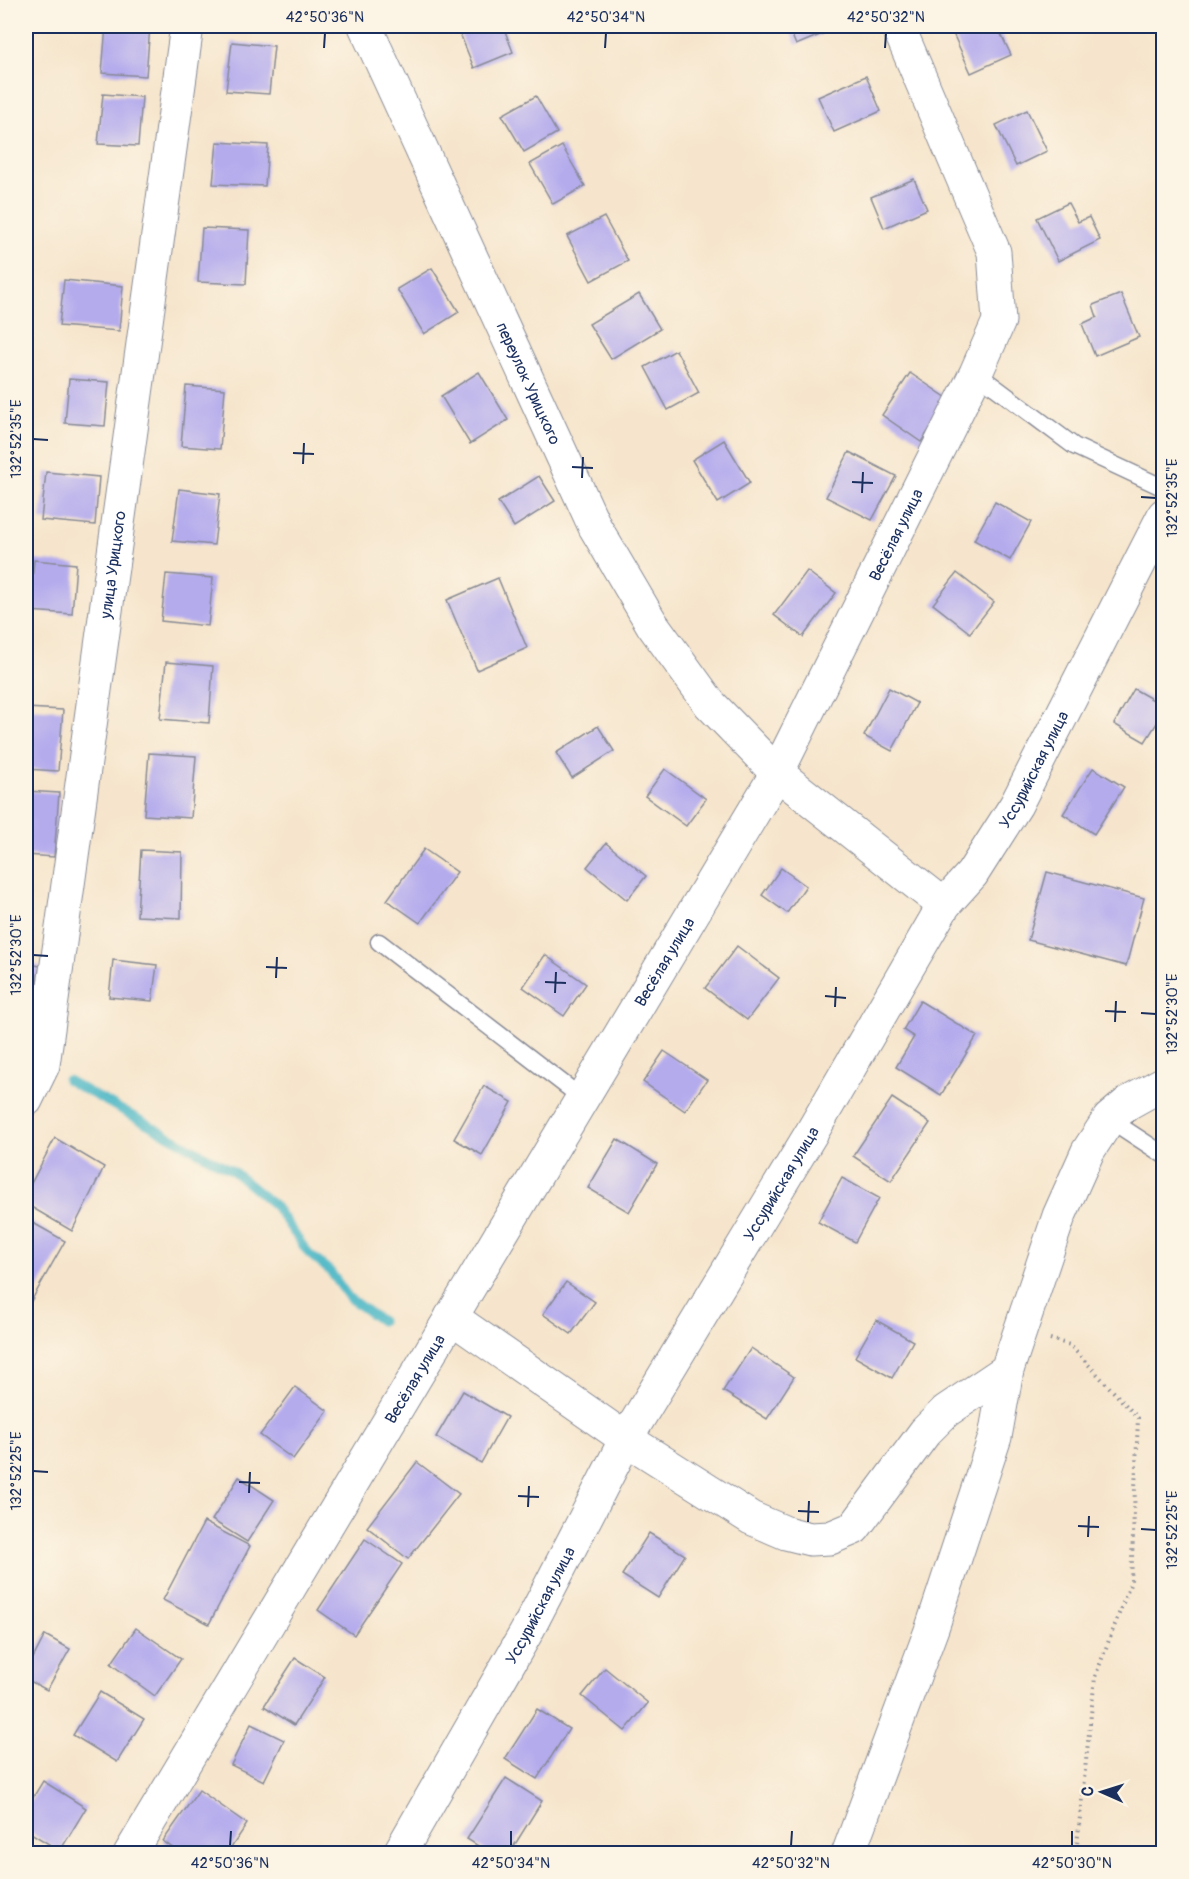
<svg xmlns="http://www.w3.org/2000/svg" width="1189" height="1879" font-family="Pangolin,sans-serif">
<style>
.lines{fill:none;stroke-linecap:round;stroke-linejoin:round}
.stream{stroke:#4bb7c6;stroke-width:9}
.building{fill:#b4abed}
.service-casing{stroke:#888a95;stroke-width:19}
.minor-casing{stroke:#888a95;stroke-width:35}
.path{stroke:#888a95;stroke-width:4;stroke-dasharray:1.5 4.5;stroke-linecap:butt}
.service{stroke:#fff;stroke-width:16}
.minor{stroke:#fff;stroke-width:33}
.ticks{fill:none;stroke:#1b2f5e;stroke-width:2}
.labels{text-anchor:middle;stroke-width:5;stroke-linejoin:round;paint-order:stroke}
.street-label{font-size:16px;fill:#1b2f5e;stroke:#fcf5e5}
.neatline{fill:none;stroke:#1b2f5e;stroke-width:2}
.ticks-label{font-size:15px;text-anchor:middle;fill:#1b2f5e}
</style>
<rect width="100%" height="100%" fill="#fcf5e5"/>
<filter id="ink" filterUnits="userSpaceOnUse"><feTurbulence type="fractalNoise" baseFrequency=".0167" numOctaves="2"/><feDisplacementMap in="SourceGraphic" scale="12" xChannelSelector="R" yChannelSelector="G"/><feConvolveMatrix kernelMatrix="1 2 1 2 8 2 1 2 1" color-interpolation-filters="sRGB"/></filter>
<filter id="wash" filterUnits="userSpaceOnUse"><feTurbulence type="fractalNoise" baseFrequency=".008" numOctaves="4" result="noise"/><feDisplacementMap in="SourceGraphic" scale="24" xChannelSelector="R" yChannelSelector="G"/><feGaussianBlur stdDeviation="1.35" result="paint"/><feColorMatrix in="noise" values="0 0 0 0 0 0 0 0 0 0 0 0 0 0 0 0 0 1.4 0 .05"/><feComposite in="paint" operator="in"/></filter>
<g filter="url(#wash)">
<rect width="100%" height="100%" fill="#f6e5cc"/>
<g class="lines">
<!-- stream -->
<polyline class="stream" points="67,1080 233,1171 274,1205 309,1254 330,1271 349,1298 381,1321"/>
</g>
<g id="blocks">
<!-- building -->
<g class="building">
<polygon points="106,26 150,26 146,76 102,73"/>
<polygon points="457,26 503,26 513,52 474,68"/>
<polygon points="788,26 841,26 796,45"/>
<polygon points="958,26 997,26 1011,55 971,73 951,29"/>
<polygon points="232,42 274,46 269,94 226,91"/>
<polygon points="866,76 881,111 834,132 818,97"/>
<polygon points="103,94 142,97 138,146 98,144"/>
<polygon points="536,96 557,133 524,152 502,115"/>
<polygon points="1027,110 1047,151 1016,166 996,125"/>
<polygon points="217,142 268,145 265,186 213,184"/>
<polygon points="562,146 585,186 553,204 530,164"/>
<polygon points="914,179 927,209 884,228 871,197"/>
<polygon points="1068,203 1078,222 1089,217 1100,240 1058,261 1037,218"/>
<polygon points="604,217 628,261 591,281 567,236"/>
<polygon points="202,228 249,230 246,284 198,282"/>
<polygon points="432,268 459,312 424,334 397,289"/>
<polygon points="64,280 123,286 119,331 59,326"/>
<polygon points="639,294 660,329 611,359 589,324"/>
<polygon points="1121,294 1139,337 1095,356 1082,324 1097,317 1093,305"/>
<polygon points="676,350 699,393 668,410 645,367"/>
<polygon points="479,372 508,420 470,444 441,396"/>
<polygon points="910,373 950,400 921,442 882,415"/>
<polygon points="69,379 109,382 105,426 65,423"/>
<polygon points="186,386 225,389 220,449 181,446"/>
<polygon points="724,440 750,483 718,503 692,460"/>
<polygon points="849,452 896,476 872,520 826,497"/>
<polygon points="46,472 99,477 95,525 41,520"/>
<polygon points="539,476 555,501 514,527 498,502"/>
<polygon points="179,489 220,494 214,545 172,541"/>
<polygon points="995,502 1031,522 1010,560 974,540"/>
<polygon points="34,560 76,564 72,614 29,611"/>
<polygon points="807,571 836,593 803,637 774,615"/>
<polygon points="957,573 994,602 970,633 933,604"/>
<polygon points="166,574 213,578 208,626 161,621"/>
<polygon points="498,578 527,648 477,670 447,600"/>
<polygon points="1164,622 1164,639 1156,634"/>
<polygon points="166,662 213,666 209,723 160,719"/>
<polygon points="889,688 917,703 892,751 864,736"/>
<polygon points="1134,689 1164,706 1164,712 1145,742 1114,724"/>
<polygon points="26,708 63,710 58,771 26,769"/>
<polygon points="598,726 614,751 572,778 556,753"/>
<polygon points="149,753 196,756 191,818 144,815"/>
<polygon points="1093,768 1124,787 1094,834 1063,814"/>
<polygon points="665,769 706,799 686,826 645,796"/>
<polygon points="26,791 59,793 54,857 26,855"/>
<polygon points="606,843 646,876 627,900 587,867"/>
<polygon points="424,849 457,872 420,923 387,900"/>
<polygon points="141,850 182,852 181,918 137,916"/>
<polygon points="781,868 806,886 787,913 762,895"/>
<polygon points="1047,872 1144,898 1126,966 1028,940"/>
<polygon points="737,946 779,978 747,1020 705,988"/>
<polygon points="545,955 586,984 564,1016 523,987"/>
<polygon points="113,960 157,965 152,1001 109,997"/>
<polygon points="26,963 40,966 30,1012 26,1011"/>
<polygon points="920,1001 977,1036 941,1095 896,1067 914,1037 903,1030"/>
<polygon points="664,1051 707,1080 685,1111 643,1082"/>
<polygon points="484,1086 512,1102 482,1155 454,1139"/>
<polygon points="892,1098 930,1123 891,1181 853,1156"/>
<polygon points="55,1138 104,1167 72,1231 26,1204 26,1193"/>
<polygon points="617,1139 657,1164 629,1212 588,1188"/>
<polygon points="842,1178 879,1198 855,1242 818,1222"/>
<polygon points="26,1219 65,1241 30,1303 26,1301"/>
<polygon points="566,1282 595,1302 571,1334 543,1314"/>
<polygon points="876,1320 913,1341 892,1378 855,1357"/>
<polygon points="751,1348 794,1377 767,1419 723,1391"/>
<polygon points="295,1387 328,1411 293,1459 260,1435"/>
<polygon points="463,1391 507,1417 481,1463 436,1437"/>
<polygon points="417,1462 459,1494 408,1559 367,1527"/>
<polygon points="239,1477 274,1500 247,1542 212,1520"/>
<polygon points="204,1522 250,1546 209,1624 163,1600"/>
<polygon points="649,1533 685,1555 658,1598 622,1575"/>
<polygon points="365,1539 402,1564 354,1635 318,1610"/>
<polygon points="136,1628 181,1659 155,1696 111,1664"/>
<polygon points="45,1635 70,1649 47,1690 26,1679 26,1672"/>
<polygon points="295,1658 325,1677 294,1725 264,1706"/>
<polygon points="605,1668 648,1703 625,1731 582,1696"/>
<polygon points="100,1692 144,1719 117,1762 73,1735"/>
<polygon points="537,1709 569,1729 537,1779 505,1759"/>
<polygon points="251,1724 284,1740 264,1781 231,1765"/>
<polygon points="506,1778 542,1801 509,1854 491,1854 467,1839"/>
<polygon points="43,1781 86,1808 60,1851 26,1830 26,1809"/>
<polygon points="199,1790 247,1824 227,1854 181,1854 163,1841"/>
</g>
</g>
</g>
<g filter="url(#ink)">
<use href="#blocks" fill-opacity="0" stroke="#888a95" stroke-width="1.5"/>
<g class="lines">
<!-- service casing -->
<g class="service-casing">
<g id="service">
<polyline points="976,373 1074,446 1164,488"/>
<polyline points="379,942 582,1098"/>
<polyline points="1109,1119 1164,1155"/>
</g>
</g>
<!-- minor casing -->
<g class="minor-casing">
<g id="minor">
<path id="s1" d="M365,26L595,527L652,624L710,704L777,773L944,905"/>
<path id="s2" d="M26,1100L43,1065L187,26"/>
<polyline points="451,1317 626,1439 751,1518 786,1533 810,1539 830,1538 854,1528 925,1432 946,1411 1007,1370 1059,1216 1088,1151 1109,1119 1128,1103 1164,1083"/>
<path id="s3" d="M130,1854L777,773L976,373L999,321L994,252L898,26"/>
<path id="s4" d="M399,1854L526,1633L626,1439L812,1132L944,905L972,874L1016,805L1164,515"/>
<polyline points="848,1854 932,1628 995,1437 1007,1370"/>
</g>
</g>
<!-- path -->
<polyline class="path" points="1050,1339 1070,1345 1138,1418 1131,1582 1095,1677 1076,1854"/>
<!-- service -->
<use href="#service" class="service"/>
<!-- minor -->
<use href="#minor" class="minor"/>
</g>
</g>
<!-- ticks -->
<path class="ticks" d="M324,48L325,33M605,48L606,33M885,48L886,33M33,439L48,440M293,453L314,454M303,464L304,443M572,467L593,468M582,478L583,457M852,482L873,483M862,493L863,472M1141,497L1156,498M33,955L48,956M266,967L287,968M276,978L277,957M545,982L566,983M555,993L556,972M825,996L846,998M835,1007L836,987M1105,1011L1126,1012M1141,1013L1156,1014M1115,1022L1116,1001M33,1471L48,1472M239,1482L260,1483M249,1493L250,1472M518,1496L539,1497M528,1507L529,1486M798,1511L819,1512M808,1522L809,1501M1078,1526L1099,1527M1141,1529L1156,1530M1088,1537L1089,1516M230,1846L231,1831M511,1846V1831M791,1846L792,1831M1072,1846V1831"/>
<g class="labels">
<!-- street labels -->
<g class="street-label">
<text dy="6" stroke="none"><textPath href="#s1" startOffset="393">переулок Урицкого</textPath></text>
<text dy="6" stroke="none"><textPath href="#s3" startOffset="1526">Весёлая улица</textPath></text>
<text dy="6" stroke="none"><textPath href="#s2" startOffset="544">улица Урицкого</textPath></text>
<text dy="6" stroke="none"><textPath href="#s4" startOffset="1258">Уссурийская улица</textPath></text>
<text dy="6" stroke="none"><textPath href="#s3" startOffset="1040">Весёлая улица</textPath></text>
<text dy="6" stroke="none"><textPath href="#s4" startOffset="772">Уссурийская улица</textPath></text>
<text dy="6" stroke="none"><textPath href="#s3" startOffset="554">Весёлая улица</textPath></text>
<text dy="6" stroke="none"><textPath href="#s4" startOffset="286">Уссурийская улица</textPath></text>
</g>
</g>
<!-- margin -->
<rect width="1189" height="1879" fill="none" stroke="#fcf5e5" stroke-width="66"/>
<!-- north arrow -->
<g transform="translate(1102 1792) rotate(273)" stroke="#fcf5e5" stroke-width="4.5" paint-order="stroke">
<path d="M0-4.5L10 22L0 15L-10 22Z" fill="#1b2f5e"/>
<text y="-9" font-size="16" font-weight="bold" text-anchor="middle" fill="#1b2f5e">С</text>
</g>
<rect x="33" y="33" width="1123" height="1813" class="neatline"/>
<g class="ticks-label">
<text x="325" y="22">42°50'36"N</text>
<text x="606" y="22">42°50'34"N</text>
<text x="886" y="22">42°50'32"N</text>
<text transform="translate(16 439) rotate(-90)" y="5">132°52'35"E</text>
<text transform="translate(1172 498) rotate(-90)" y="5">132°52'35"E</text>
<text transform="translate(16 955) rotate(-90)" y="5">132°52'30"E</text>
<text transform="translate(1172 1014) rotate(-90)" y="5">132°52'30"E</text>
<text transform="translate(16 1471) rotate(-90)" y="5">132°52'25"E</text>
<text transform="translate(1172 1530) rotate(-90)" y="5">132°52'25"E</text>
<text x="230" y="1868">42°50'36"N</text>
<text x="511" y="1868">42°50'34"N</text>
<text x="791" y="1868">42°50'32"N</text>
<text x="1072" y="1868">42°50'30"N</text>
</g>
</svg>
